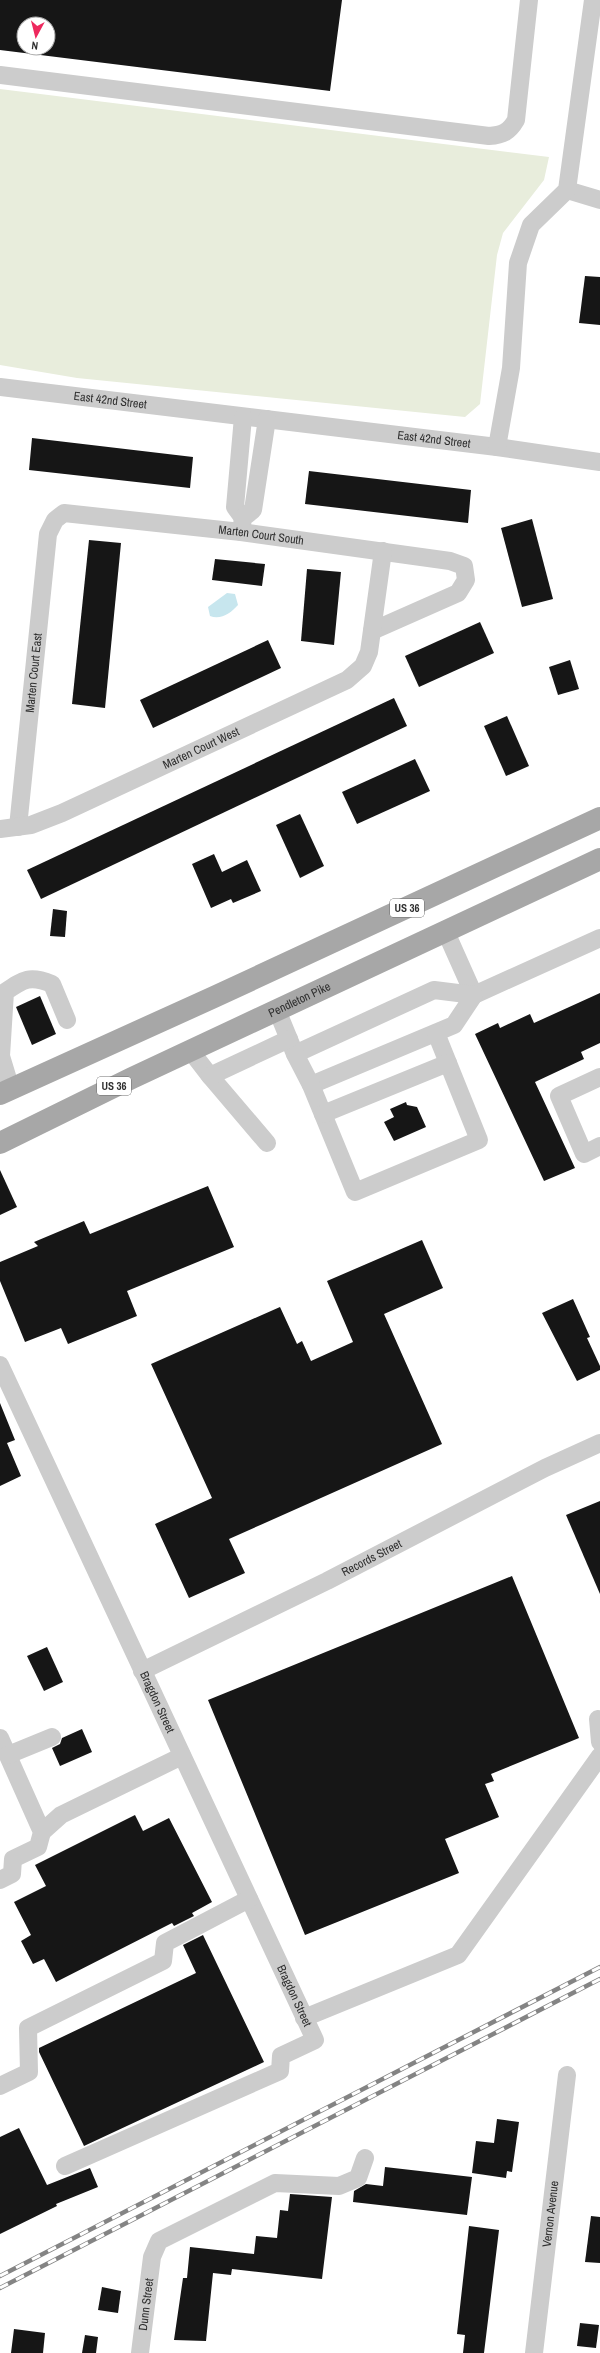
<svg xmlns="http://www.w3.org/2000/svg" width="600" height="2353" font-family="'Archivo Narrow',sans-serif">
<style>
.green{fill:#e8eddc}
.water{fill:#c7e6ee}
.building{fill:#161616;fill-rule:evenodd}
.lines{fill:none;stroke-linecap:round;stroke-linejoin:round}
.minor{stroke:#ccc;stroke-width:18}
.major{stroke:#a7a7a7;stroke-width:22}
.rail-casing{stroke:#848484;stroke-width:4.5}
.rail{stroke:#fff;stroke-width:3;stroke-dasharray:9;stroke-linecap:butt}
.labels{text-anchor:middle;stroke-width:4;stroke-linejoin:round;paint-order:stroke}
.shield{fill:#fff;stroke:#6d6d6d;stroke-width:1}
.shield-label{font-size:11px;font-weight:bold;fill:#2f2f2f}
.street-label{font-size:12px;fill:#2f2f2f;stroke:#fff}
</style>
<rect width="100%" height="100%" fill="#fff"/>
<!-- green -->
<polygon class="green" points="0,89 549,157 544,180 503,233 497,255 480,404 465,417 77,378 0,365"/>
<!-- water -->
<path class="water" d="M227,593L235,594L238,605C231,613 221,620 210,616L208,607Z"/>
<!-- building -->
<g class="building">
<path d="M0,0H342L330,91L0,50ZM24,24H48V48H24Z"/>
<polygon points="585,276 600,277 600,325 579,323"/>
<polygon points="32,438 193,457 190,488 29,470"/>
<polygon points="309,471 471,490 468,523 305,504"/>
<polygon points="532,519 553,599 522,607 501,528"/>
<polygon points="89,540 121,543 105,708 72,704"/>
<polygon points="215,559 265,564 262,586 212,580"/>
<polygon points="307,569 341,572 334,645 301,641"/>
<polygon points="480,622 494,653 419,687 405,656"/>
<polygon points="268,640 281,668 153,728 140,700"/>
<polygon points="570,660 579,689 558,695 549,667"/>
<polygon points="394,698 407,726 41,899 27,870"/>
<polygon points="507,716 529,766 506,776 484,726"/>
<polygon points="415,759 430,791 357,824 342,792"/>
<polygon points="300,814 324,866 300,878 276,825"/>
<polygon points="214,854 222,872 247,860 261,891 233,903 231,899 211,908 192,864"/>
<polygon points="53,909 67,911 65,937 50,936"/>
<polygon points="600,993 600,1043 581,1052 584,1059 535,1082 575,1168 544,1181 475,1034 498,1023 500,1028 530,1014 534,1023"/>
<polygon points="40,996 56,1034 32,1045 16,1007"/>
<polygon points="406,1102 407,1105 417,1107 426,1127 394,1141 384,1122 394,1117 390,1109"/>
<polygon points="0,1170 17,1207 0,1215"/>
<polygon points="208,1186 234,1247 127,1291 137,1316 68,1344 61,1328 25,1342 0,1281 0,1262 38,1246 34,1242 84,1221 90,1234"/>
<polygon points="422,1240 443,1288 384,1314 442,1444 229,1539 245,1573 189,1598 155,1524 212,1498 151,1364 280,1307 297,1344 302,1341 311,1361 353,1342 327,1281"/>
<polygon points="573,1299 590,1337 587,1338 600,1366 600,1370 577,1381 542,1313"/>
<polygon points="0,1403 15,1440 7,1443 21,1476 0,1486"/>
<polygon points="600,1501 600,1594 566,1515"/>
<polygon points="512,1576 579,1738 491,1774 494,1781 485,1784 499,1817 445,1839 459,1873 305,1935 208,1700"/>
<polygon points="47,1647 63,1682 44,1691 27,1656"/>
<polygon points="82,1729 92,1752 60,1766 52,1748 60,1744 62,1738"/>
<polygon points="135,1815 143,1831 169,1818 212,1902 192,1913 194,1916 174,1926 172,1923 56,1982 44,1959 33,1964 21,1941 31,1935 14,1902 46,1886 35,1865"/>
<polygon points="203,1935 264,2062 84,2146 39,2052 39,2048 196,1973 183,1945"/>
<polygon points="497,2119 519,2122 512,2172 507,2171 506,2178 472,2173 476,2141 494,2143"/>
<polygon points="19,2128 47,2185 90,2168 98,2187 56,2204 57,2206 0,2234 0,2137"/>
<polygon points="385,2167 472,2177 467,2215 353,2202 354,2191 366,2184 383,2186"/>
<polygon points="290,2194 332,2197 322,2279 232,2269 231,2275 213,2273 206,2341 174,2340 183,2278 187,2278 190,2247 254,2254 256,2236 277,2238 280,2210 288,2211"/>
<polygon points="591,2216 600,2217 600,2263 585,2262"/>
<polygon points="469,2226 499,2230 484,2353 463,2353 465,2335 457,2334"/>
<polygon points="102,2287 121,2291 118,2313 98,2310"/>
<polygon points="580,2323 599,2325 596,2348 577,2346"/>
<polygon points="14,2329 45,2333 43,2353 11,2353"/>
<polygon points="85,2335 98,2337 96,2353 82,2353"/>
</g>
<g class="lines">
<!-- minor -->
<g class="minor">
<path d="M0,75L489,136C503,135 509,132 516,120L529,0"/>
<polyline points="567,190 600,200"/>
<path id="s1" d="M0,387L497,447L600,462"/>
<polyline points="497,447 511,368 518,263 531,225 567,190 593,0"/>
<polyline points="243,518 235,507 243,417"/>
<polyline points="241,532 243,518 253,510 267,419"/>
<path id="s2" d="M18,827L48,534L55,520L64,513L241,532L450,561L464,566L466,580L458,593L372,631"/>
<path id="s3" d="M0,829L31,825L62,813L347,680L363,666L369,652L383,551"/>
<polyline points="445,930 474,995 600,938"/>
<polyline points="277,1010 295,1054 434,990 474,995 454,1025 311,1085"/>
<polyline points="190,1050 210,1076 267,1143"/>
<polyline points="295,1054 311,1085 355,1192 479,1140 436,1033"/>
<polyline points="210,1076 289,1039"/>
<polyline points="600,1077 559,1096 584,1154 600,1146"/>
<path d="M11,1089L1,1056L5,992C24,979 30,975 52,984L67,1020"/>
<polyline points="323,1114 448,1063"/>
<path id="s4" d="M0,1365L315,2040L281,2056L280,2071L65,2166"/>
<path id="s5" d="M142,1671L327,1581L545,1468L600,1443"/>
<polyline points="598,1719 600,1742"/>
<polyline points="0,1738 42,1832 38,1847 13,1859 12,1874 0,1880"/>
<polyline points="8,1755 52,1737"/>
<polyline points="42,1832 61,1815 182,1756"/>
<polyline points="304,2018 458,1955 600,1756"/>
<polyline points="0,2086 29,2072 28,2028 163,1961 165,1943 249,1899"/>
<path id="s6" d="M140,2353L152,2257L159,2241L275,2183L339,2186L358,2178L365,2158"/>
<path id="s7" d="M534,2353L567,2075"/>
</g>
<!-- major -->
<g class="major">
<polyline points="0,1094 214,997 600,818"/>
<path id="s8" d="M0,1143L132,1078L600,859"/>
</g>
<!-- rail casing -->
<g class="rail-casing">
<g id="rail">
<polyline points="0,2276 600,1967"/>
<polyline points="0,2288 600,1979"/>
</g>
</g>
<!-- rail -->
<use href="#rail" class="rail"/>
</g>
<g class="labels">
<!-- shield labels -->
<g class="shield">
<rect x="390" y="899" width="34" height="18" rx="3"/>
<rect x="97" y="1077" width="34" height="18" rx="3"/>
</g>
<g class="shield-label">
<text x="407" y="912">US 36</text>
<text x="114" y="1090">US 36</text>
</g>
<!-- street labels -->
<g class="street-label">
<text dy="4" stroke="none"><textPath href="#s1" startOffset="111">East 42nd Street</textPath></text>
<text dy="4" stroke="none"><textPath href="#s1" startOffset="437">East 42nd Street</textPath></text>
<text dy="4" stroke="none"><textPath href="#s2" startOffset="520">Marten Court South</textPath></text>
<text dy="4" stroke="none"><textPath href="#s2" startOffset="155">Marten Court East</textPath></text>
<text dy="4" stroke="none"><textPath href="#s3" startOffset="218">Marten Court West</textPath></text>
<text dy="4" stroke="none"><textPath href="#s8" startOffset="332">Pendleton Pike</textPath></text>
<text dy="4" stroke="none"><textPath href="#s5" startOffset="256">Records Street</textPath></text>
<text dy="4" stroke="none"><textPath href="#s4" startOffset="372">Bragdon Street</textPath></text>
<text dy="4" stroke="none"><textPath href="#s4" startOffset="696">Bragdon Street</textPath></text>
<text dy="4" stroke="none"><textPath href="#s7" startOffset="140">Vernon Avenue</textPath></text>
<text dy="4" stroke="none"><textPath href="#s6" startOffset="49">Dunn Street</textPath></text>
</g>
</g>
<!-- north arrow -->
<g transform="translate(36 36) rotate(187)"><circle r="19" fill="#ffffff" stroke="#acacac"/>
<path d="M0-3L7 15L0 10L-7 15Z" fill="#ee295e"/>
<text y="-6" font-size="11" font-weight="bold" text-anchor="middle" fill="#2f2f2f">N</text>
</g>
</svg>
